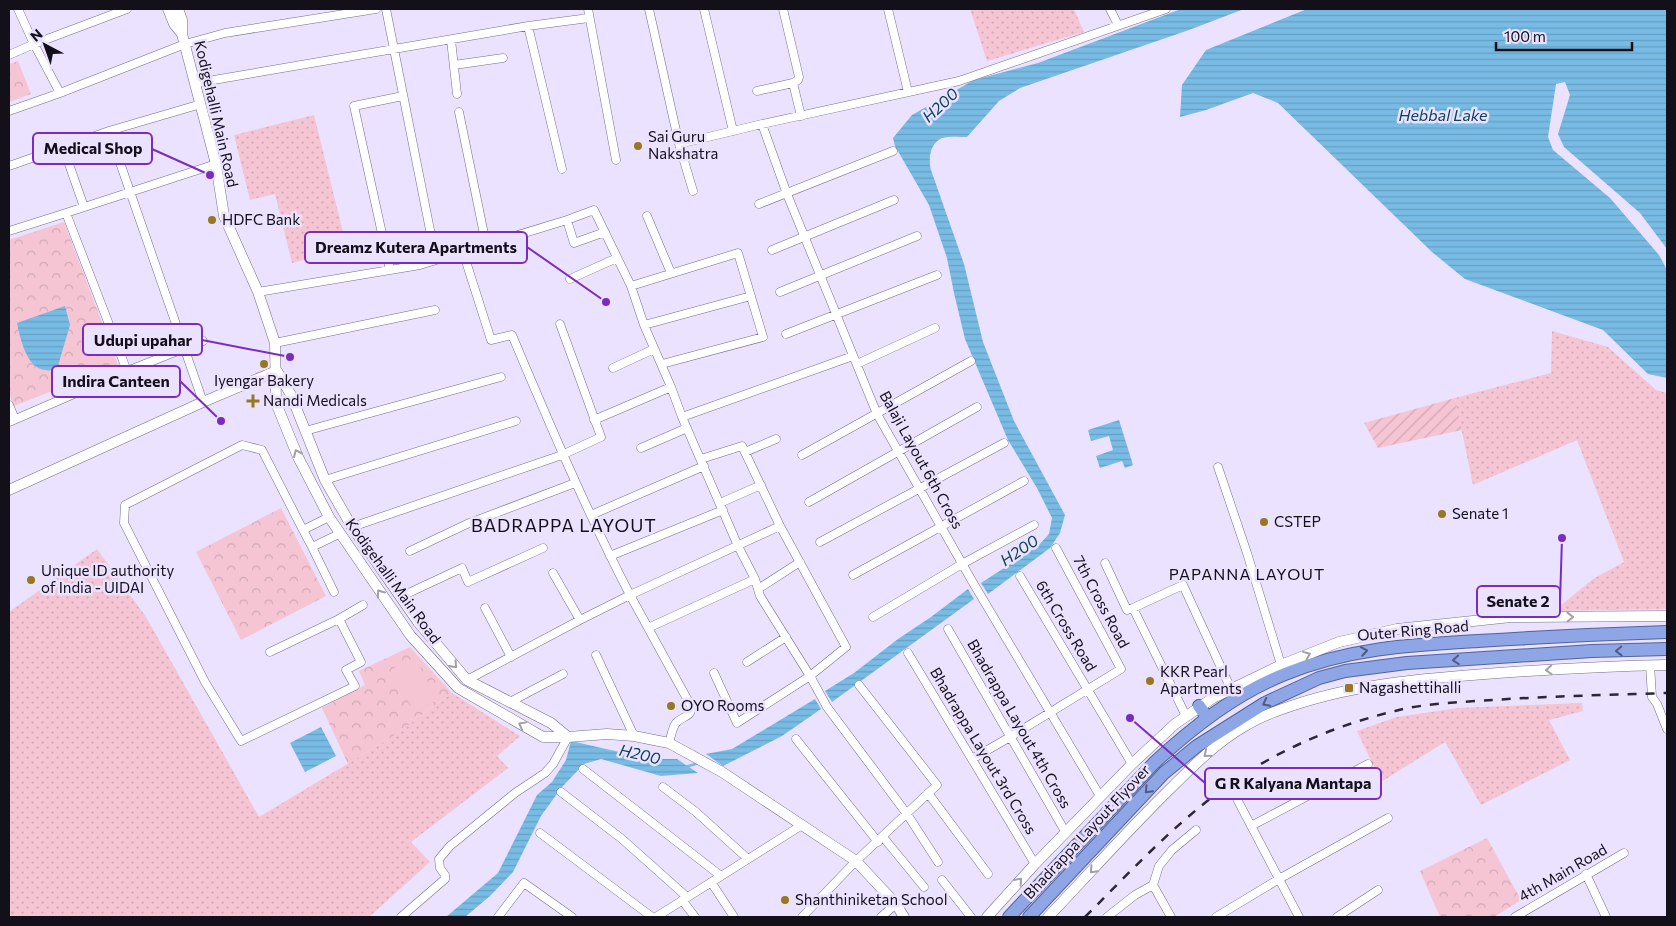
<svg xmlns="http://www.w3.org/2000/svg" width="1676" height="926" font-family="Commissioner,sans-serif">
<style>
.grass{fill:url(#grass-dots)}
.park{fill:url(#park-crowns)}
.garden{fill:url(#garden-furrows)}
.pitch{fill:#f5c5d3}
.water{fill:url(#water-rules)}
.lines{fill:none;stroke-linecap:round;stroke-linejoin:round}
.stream{stroke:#78bbe4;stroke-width:2.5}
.minor-casing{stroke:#756e87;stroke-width:9}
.tertiary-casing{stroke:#756e87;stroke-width:11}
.trunk-casing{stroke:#51639b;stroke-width:14}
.minor{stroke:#fff;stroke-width:8}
.tertiary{stroke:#fff;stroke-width:10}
.trunk{stroke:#8ea6e6;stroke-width:12}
.rail{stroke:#2b2834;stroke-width:2.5;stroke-dasharray:9 9;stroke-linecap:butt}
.oneway{stroke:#a19fa3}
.oneway2{stroke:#505b80}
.poi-dot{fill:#957820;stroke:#eae2ff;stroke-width:2}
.labels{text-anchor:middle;stroke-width:5;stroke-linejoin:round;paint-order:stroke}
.street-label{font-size:15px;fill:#13101a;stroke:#eae2ff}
.poi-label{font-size:15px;fill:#13101a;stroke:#eae2ff;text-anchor:start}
.water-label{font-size:16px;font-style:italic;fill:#0b425e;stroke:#eae2ff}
.neighbourhood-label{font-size:16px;letter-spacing:1px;fill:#13101a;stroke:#eae2ff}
.quarter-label{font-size:18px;letter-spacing:1px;fill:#13101a;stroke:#eae2ff}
.leader{fill:none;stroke:#7b2cbf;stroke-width:2}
.callout-dot{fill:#7b2cbf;stroke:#eae2ff;stroke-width:2}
.callout{fill:#eae2ff;stroke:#7b2cbf;stroke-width:2}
.callout-label{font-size:16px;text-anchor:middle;font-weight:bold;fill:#13101a}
</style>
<defs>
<pattern id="grass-dots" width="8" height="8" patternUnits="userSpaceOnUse" patternTransform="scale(1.25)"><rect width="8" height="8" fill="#f5c5d3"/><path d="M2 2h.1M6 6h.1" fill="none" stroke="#d1a8b5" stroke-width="1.8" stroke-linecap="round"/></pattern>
<pattern id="park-crowns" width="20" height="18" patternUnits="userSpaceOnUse" patternTransform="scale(1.25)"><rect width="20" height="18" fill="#f5c5d3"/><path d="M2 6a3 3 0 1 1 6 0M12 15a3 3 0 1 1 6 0" fill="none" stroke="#d1a8b5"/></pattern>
<pattern id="garden-furrows" width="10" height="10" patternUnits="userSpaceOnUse" patternTransform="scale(1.25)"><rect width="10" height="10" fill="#f5c5d3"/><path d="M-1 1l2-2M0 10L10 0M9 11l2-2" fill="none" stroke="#d1a8b5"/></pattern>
<pattern id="water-rules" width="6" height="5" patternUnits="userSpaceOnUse" patternTransform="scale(1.25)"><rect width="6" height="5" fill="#78bbe4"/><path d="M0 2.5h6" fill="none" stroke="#67a0c3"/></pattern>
</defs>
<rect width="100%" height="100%" fill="#eae2ff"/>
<path class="grass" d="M 970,9 L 1074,9 L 1084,32 L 987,61 Z
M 314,115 L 347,248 L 292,263 L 275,194 L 250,200 L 234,135 Z
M 1552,331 L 1608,347 L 1656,390 L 1667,393 L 1667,609 L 1554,611 L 1593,579 L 1624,562 L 1577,440 L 1473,485 L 1455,398 L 1551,373 Z
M 97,549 L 146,617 L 259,817 L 389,739 L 452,693 L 520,736 L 497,756 L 508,768 L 411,842 L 430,862 L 369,917 L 172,917 L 171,916 L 164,917 L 9,917 L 9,612 Z
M 1582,703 L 1583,711 L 1549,720 L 1570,760 L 1481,805 L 1445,742 L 1381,782 L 1357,731 L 1397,717 L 1458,708 Z"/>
<path class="park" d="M 18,61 L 31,94 L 9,102 L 9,64 Z
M 64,222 L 118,365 L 14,406 L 9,394 L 9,240 Z
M 281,508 L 326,596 L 241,640 L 196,552 Z
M 410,647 L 452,693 L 389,739 L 348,764 L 322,708 L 365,685 L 359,671 Z
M 1487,838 L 1521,900 L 1494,917 L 1440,917 L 1420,871 Z"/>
<path class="garden" d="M 1455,398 L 1462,430 L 1378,448 L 1364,423 Z"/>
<path class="pitch" d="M 415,657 L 437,700 L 414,712 L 392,669 Z"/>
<path class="water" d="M 1181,9 L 1244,9 L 1189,30 L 1020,88 L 999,101 L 967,137 C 960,137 949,136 942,138 C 930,143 928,159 931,170 L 964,264 L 983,342 L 1014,421 L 1065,515 L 1060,533 L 1050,548 L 988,594 L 981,583 L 1038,546 L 1049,534 L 1052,518 L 1037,488 L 1008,440 L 965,339 L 954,293 L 947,258 L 929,205 L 895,146 L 893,138 L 912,115 L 974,80 L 1038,63 Z
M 1307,9 L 1667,9 L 1667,249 L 1640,213 L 1564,147 L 1558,134 L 1570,95 L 1565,82 L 1556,84 L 1548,137 L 1553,150 L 1610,198 L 1659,255 L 1667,270 L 1667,378 L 1648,374 L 1603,330 L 1465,279 L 1432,252 L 1278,103 L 1253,93 L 1206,110 L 1180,117 L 1182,85 L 1206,50 Z
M 65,306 L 70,325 L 57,369 C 53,370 49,371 45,370 C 26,368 20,337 17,323 Z
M 1119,420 L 1133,465 L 1125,468 L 1122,461 L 1100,468 L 1096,456 L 1113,450 L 1109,436 L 1091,441 L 1088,430 Z
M 968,589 L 974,599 L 832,702 L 825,691 L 854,673 L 898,639 L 931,617 Z
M 815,699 L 821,709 L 782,736 L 723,766 L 706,754 L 732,749 Z
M 321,727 L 336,756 L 305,772 L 290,743 Z
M 571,741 L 650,759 L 677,759 L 698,773 L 661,776 L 601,759 L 584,764 L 562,787 L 541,816 L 513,872 L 490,896 L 465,917 L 446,917 L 498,873 L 537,795 L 552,782 L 566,760 Z"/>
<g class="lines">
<path class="stream" d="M 685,767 L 699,763"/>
<defs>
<path id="minor" d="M 18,9 L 34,44 L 60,93
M 386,9 L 436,260
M 588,9 L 616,160
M 649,9 L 679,144 L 693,191
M 704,9 L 733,131
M 783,9 L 799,77 L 798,80 L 793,83 L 801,116
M 888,9 L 908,92
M 1110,9 L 1118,25
M 528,26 L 562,169
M 451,40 L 457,94
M 9,55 L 34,44 L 127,9
M 454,65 L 503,58
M 196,83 L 528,26 L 589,18
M 757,91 L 793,83
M 201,104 L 109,131 L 203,402
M 9,111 L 60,93 L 185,44 L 225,33 L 376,9
M 459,112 L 486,244
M 762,124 L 787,194 L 877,414 L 972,581 L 1100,796
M 679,144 L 762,124 L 959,81 L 1166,9
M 63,147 L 84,207
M 9,166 L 109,131
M 759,204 L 893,151
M 66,213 L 216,164
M 647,216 L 671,273
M 567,220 L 574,243 L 605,232
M 9,231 L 66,213 L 127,371
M 772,250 L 894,200
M 463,252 L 491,340 L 512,335 C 549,423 586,510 630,595 L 580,620 L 467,680
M 390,270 L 354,106 L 403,96
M 570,279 L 617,258
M 631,286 L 738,253 L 763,337 L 662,364
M 258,292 L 420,265 L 567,220 L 594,210 L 631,286 L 644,325 L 671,387 L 682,417 L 738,546 L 755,579 L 760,596 L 810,676 L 827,707 L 907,814 L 938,862
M 780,292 L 917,236
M 644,325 L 751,296
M 786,334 L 937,275
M 275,343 L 435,310
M 857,364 L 935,328
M 613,368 L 654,349
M 9,405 L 15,419
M 682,417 L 853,356
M 594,420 L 671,387
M 9,422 L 127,371 L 203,341
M 305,431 L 501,377
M 641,448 L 687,428
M 745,452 L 776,439
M 802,455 L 971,361
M 701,459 L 742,446 L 780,526 L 846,647 L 810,676 L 737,723 L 714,673
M 1218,467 L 1247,553 L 1282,668
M 325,480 L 516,421
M 809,502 L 977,407
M 720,503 L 761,485
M 591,515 L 704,466
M 329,517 L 303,530 L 312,547 L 339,534
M 352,527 L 562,455 L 601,437 L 560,324
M 303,530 L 262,450 L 242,445 L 125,505 L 124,523 L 205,682 L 241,741 L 355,686 L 346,670 L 361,662 L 339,619 L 363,605
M 820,542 L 1004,443
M 312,547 L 334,592
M 410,551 L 467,524 L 575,483
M 610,556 L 723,510
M 1105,563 L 1127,610 L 1133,608
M 553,573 L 580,620
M 853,575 L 1024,481
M 1020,576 L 1132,764
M 758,589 L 800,562
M 400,597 L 462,568 L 468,582 L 543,548
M 485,608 L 511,657
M 873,617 L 962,564 L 1034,525
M 648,628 L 755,579
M 948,629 L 1066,833
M 270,652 L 339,619
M 908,653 L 1035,864
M 596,655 L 634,736
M 747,662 L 786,637
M 1650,665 L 1652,697 L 1657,704 L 1667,729
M 510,702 L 563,674
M 1186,716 L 1133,608 L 1183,585 L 1231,689
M 796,739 L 878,842
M 669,743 C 671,737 672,728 676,723 C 682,716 693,717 691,706 L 630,595 L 780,526
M 972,759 L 1010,737 L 1121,669 L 1056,548
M 583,769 L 721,876
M 663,787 L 696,812 L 748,859
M 561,792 L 622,839 L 687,897
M 928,793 L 988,874
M 1238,801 L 1299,917
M 1251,826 L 1368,764
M 540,833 L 652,917
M 883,837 L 924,887
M 1586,874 L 1606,917
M 942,880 L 971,917
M 711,882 L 734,917
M 1153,885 L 1171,917
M 682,900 L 695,917
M 401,917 L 445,879 L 445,875 L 440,868 L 439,859 L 450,846 L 515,793 L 545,773 L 553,764 L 568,737
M 498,917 L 524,883 L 572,917
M 656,917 L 802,825
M 802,917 L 856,861 L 937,785 L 859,685
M 881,917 L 896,904
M 1107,917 L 1135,895 L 1153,885 L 1159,866 L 1172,850 L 1196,830
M 1216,917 L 1279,879 L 1388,818
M 1337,917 L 1378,890
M 1515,917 L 1624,853"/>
<path id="tertiary" d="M 168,9 L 174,24 L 182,34
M 178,9 L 182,20 L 182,34 L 216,164 L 224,216 L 258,292 L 275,343 L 276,403 L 298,457 L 329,517 L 410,635 L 458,688 L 543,737 L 568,737 L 607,734 L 634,736 L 669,743 L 722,772 L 856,861 L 896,904 L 904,917
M 277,371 L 291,395 L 325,480 L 352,527 L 418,622 L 467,680 L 551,723 L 568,737
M 9,490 L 203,402 L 276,371
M 987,917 L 1035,864 L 1132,764 L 1175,724 L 1213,698 L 1281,665 L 1339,642 L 1397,629 L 1511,617 L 1667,616
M 1048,917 C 1089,874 1128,830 1170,789 C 1193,766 1217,742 1245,726 C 1261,716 1279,710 1297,704 C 1362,683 1430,678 1498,673 C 1554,669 1611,666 1667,665"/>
<path id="trunk" d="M 1199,706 L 1207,717
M 1009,917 L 1154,763 C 1193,727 1235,694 1285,674 C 1349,648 1410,645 1478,641 C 1541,637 1604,634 1667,632
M 1029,917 L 1164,773 L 1197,746 L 1265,703 L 1319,678 L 1345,671 L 1407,663 L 1592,651 L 1667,649"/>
</defs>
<use href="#minor" class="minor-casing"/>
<use href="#tertiary" class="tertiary-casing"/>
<use href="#trunk" class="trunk-casing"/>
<use href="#minor" class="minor"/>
<use href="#tertiary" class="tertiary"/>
<use href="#trunk" class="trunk"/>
<path class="rail" d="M 1085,917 C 1131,871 1176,822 1230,784 C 1279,749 1337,725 1395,711 C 1425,703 1463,702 1493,700 C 1551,696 1609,695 1667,693"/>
</g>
<defs><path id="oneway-chevron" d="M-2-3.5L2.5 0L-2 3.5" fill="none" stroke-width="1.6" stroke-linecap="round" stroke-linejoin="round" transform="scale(1.25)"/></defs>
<g class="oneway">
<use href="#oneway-chevron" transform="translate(297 453) rotate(-114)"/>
<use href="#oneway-chevron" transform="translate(380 593) rotate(-125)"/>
<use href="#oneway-chevron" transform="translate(1570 617) rotate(-1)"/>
<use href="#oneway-chevron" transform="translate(1307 655) rotate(-22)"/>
<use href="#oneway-chevron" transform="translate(454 665) rotate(48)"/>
<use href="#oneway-chevron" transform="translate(1549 670) rotate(177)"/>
<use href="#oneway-chevron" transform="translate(522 725) rotate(-151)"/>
<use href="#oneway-chevron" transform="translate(1207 754) rotate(141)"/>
<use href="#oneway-chevron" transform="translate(1093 870) rotate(133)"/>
<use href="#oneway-chevron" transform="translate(1019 881) rotate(-48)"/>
</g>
<g class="oneway2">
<use href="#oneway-chevron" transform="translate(1364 651) rotate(-10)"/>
<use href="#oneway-chevron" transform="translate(1619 651) rotate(179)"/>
<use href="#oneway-chevron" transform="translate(1456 660) rotate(176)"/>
<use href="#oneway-chevron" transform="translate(1266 703) rotate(153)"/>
<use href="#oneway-chevron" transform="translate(1148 790) rotate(133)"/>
</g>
<g class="poi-dot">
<circle cx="638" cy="146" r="5"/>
<circle cx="212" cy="220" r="5"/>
<circle cx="264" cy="364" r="5"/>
<path d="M250.5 393.5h5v5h5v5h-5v5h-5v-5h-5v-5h5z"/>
<circle cx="1442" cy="514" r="5"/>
<circle cx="1264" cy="522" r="5"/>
<circle cx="31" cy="580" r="5"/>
<circle cx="1150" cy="681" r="5"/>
<rect x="1344" y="683" width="10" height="10" rx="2.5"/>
<circle cx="671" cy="706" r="5"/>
<circle cx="785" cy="900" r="5"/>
</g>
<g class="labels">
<g class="street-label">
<text transform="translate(216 114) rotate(77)" y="5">Kodigehalli Main Road</text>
<text transform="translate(921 460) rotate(61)" y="5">Balaji Layout 6th Cross</text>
<text transform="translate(393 581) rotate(54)" y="5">Kodigehalli Main Road</text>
<text transform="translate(1101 602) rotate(62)" y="5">7th Cross Road</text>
<text transform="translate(1066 626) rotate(59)" y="5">6th Cross Road</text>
<text transform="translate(1413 631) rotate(-5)" y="5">Outer Ring Road</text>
<text transform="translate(1019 724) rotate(60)" y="5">Bhadrappa Layout 4th Cross</text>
<text transform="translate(983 751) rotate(59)" y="5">Bhadrappa Layout 3rd Cross</text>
<text transform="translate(1087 832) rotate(-47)" y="5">Bhadrappa Layout Flyover</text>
<text transform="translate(1563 873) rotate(-30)" y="5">4th Main Road</text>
</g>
<g class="poi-label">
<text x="648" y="142">Sai Guru<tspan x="648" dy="17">Nakshatra</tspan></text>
<text x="222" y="225">HDFC Bank</text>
<text x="264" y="386" text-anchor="middle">Iyengar Bakery</text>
<text x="263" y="406">Nandi Medicals</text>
<text x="1452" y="519">Senate 1</text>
<text x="1274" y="527">CSTEP</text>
<text x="41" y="576">Unique ID authority<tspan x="41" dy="17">of India - UIDAI</tspan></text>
<text x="1160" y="677">KKR Pearl<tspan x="1160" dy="17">Apartments</tspan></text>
<text x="1359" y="693">Nagashettihalli</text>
<text x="681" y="711">OYO Rooms</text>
<text x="795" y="905">Shanthiniketan School</text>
</g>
<g class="water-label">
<text transform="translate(940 105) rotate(-43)" y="6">H200</text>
<text x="1443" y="121">Hebbal Lake</text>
<text transform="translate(1019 550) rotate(-34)" y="6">H200</text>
<text transform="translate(640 754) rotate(13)" y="6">H200</text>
</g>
<g class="neighbourhood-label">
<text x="1247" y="580">PAPANNA LAYOUT</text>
</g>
<g class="quarter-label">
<text x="564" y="532">BADRAPPA LAYOUT</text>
</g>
</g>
<path class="leader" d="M210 175L152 149M606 302L527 247M290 357L202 340M221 421L180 381M1562 538L1560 602M1130 718L1205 783"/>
<g class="callout-dot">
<circle cx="210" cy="175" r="5"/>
<circle cx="606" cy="302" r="5"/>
<circle cx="290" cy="357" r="5"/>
<circle cx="221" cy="421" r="5"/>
<circle cx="1562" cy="538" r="5"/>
<circle cx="1130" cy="718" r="5"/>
</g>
<g class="callout">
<rect x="33" y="133" width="119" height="31" rx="5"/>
<rect x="305" y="232" width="222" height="31" rx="5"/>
<rect x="83" y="324" width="119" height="31" rx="5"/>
<rect x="52" y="366" width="128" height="31" rx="5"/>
<rect x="1477" y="586" width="83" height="31" rx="5"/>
<rect x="1205" y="768" width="176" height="31" rx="5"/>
</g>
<g class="callout-label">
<text x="93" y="154">Medical Shop</text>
<text x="416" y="253">Dreamz Kutera Apartments</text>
<text x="143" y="346">Udupi upahar</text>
<text x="116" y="387">Indira Canteen</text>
<text x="1518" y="607">Senate 2</text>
<text x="1293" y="789">G R Kalyana Mantapa</text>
</g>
<rect width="1676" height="926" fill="none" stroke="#13101a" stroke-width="20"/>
<g transform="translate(45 45) rotate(319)" stroke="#eae2ff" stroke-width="4" paint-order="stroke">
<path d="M0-4L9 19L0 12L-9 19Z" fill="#13101a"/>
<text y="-8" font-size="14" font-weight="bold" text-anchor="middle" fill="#13101a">N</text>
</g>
<path d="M1496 42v8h136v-8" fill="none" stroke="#13101a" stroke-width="2.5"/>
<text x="1504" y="42" font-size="15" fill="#13101a" stroke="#eae2ff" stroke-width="4" paint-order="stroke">100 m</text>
</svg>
